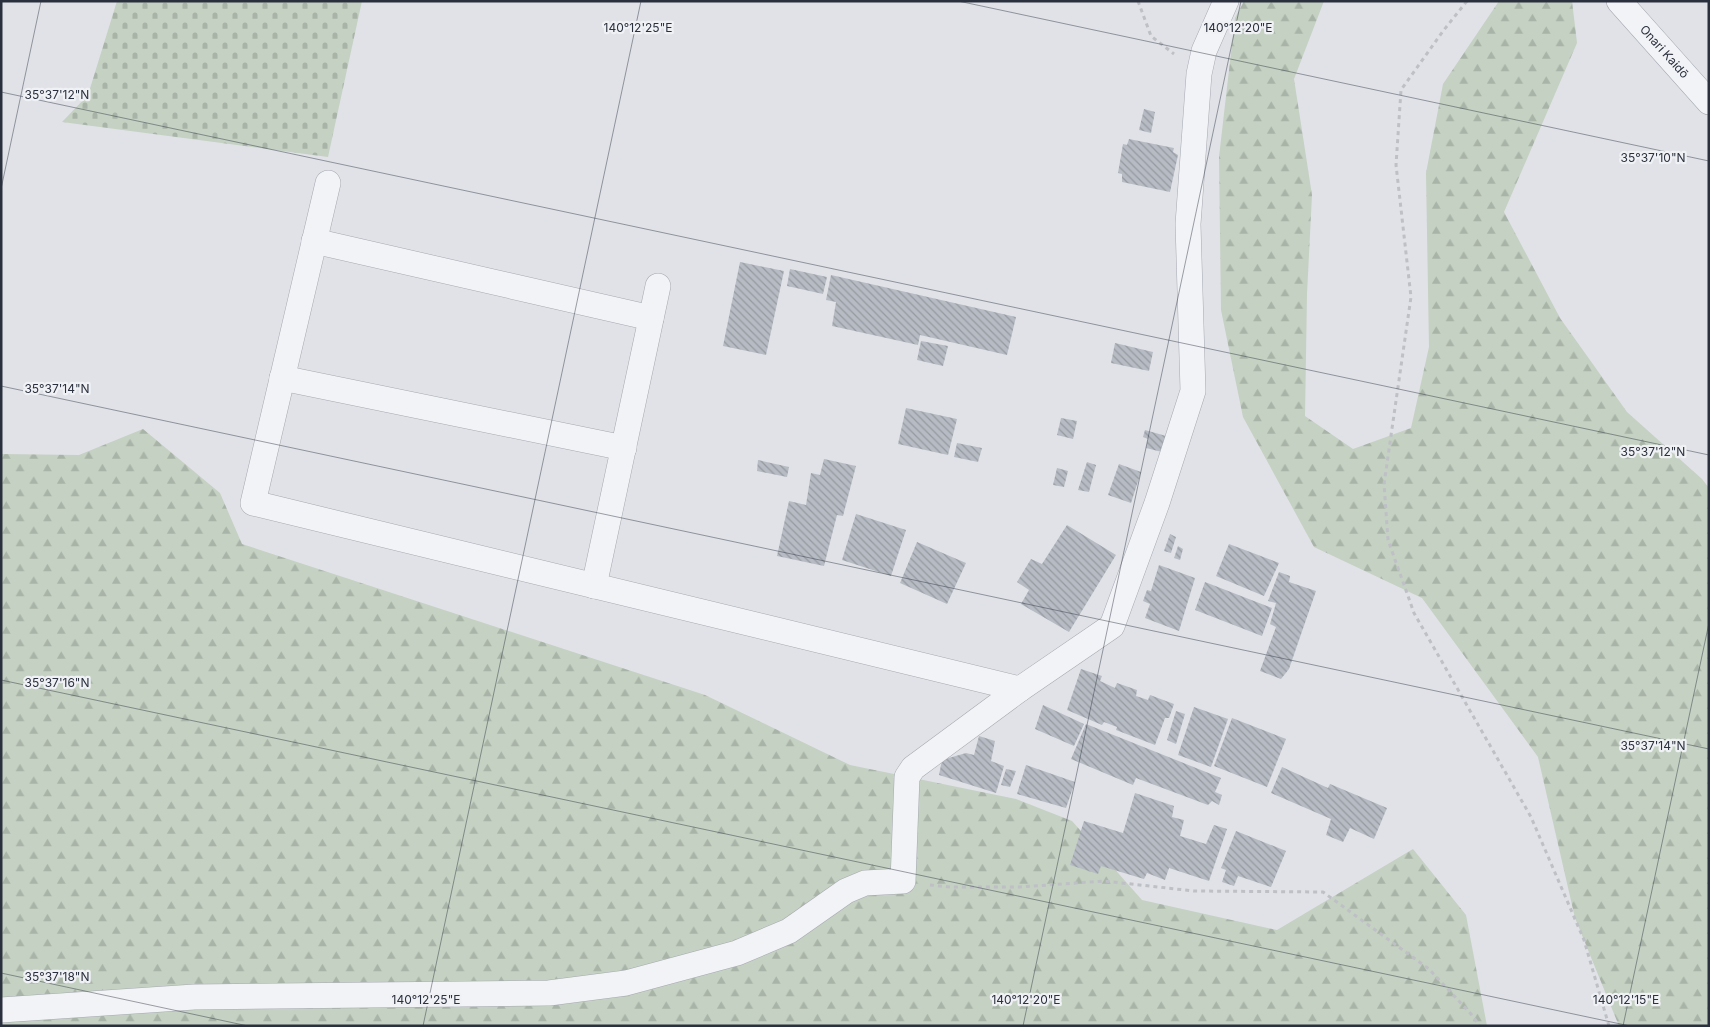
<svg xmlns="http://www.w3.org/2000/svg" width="1710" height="1027" font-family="Inter,sans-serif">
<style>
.forest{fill:url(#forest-firs)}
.cemetery{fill:url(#cemetery-stones)}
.building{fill:url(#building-back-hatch)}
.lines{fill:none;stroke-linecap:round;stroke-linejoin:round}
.minor-casing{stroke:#a6a9b1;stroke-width:26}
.path{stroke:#bec0c6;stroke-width:3;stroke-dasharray:4 4;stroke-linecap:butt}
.minor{stroke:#f2f3f6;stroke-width:25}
.ticks{fill:none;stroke:#2a303d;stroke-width:1;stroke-opacity:0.45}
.labels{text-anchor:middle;stroke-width:4.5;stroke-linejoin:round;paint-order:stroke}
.street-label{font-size:12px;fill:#2a303d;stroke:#eff1f5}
.ticks-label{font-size:12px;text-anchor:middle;fill:#2a303d;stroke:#eff1f5;stroke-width:4.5;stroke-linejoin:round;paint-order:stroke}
</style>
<defs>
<pattern id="forest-firs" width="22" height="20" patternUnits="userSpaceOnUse" patternTransform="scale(1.25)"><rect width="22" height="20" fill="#c5d1c2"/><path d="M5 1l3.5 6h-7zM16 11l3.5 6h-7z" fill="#a9b4a8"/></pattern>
<pattern id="cemetery-stones" width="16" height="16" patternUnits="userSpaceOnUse" patternTransform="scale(1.25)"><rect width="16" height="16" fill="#c5d1c2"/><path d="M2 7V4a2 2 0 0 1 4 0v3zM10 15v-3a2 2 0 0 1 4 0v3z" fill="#a9b4a8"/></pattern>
<pattern id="building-back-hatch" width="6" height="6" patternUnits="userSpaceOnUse" patternTransform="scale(1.25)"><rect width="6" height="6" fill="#b7bcc4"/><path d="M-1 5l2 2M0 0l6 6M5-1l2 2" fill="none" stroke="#9599a0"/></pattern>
</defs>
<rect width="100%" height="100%" fill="#e0e2e7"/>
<path class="forest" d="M 1244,1 L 1324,1 L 1294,79 L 1312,195 L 1307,294 L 1305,416 L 1353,449 L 1411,428 L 1429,347 L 1426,173 L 1443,84 L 1499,1 L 1572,1 L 1577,43 L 1504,212 L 1560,318 L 1627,412 L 1702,479 L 1709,488 L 1709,1026 L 1619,1026 L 1575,918 L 1538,757 L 1422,598 L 1314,547 L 1243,417 L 1221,310 L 1219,157 L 1235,18 Z
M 143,429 L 220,493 L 242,544 L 705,695 L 850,765 L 1016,799 L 1072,821 L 1142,900 L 1277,930 L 1413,849 L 1466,915 L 1487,1026 L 1,1026 L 1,454 L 79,455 Z"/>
<path class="cemetery" d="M 117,1 L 362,1 L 328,157 L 62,122 L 88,95 Z"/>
<path class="building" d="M 1144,109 L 1155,112 L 1151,133 L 1139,130 Z
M 1129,139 L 1174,148 L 1173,152 L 1178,155 L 1170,192 L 1122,182 L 1122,174 L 1118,173 L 1123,144 L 1127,145 Z
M 740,262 L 784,271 L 766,355 L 723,346 Z
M 790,269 L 827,277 L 823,294 L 787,286 Z
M 831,275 L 1016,317 L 1007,355 L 920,335 L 918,345 L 832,326 L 836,302 L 826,300 Z
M 921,341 L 948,346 L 943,366 L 917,360 Z
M 1115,343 L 1153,352 L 1149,371 L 1111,363 Z
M 906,408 L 957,419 L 948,455 L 898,444 Z
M 1061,418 L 1077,421 L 1073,439 L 1057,435 Z
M 1145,430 L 1166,436 L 1162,452 L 1146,448 L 1148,439 L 1143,437 Z
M 957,443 L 982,448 L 978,462 L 954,457 Z
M 824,459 L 856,466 L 843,516 L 837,515 L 824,566 L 777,556 L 789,501 L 806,505 L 811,473 L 820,475 Z
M 758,460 L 789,467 L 787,477 L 757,471 Z
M 1087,462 L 1096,465 L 1089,492 L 1078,490 Z
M 1119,464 L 1141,472 L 1131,503 L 1108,495 Z
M 1057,468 L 1068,471 L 1064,487 L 1053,485 Z
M 856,514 L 906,530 L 891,576 L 842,560 Z
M 1067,525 L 1116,555 L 1069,632 L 1021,604 L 1029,590 L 1017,582 L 1031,559 L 1042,564 Z
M 1170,534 L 1176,537 L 1171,553 L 1164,551 Z
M 917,542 L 966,563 L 947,604 L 900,583 Z
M 1229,544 L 1279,563 L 1264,596 L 1216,576 Z
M 1178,546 L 1183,549 L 1180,560 L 1174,558 Z
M 1159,565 L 1195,578 L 1179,631 L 1145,618 L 1150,604 L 1143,601 L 1147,590 L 1151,591 Z
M 1279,572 L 1290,576 L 1289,582 L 1316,591 L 1289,669 L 1281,679 L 1260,671 L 1276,627 L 1270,624 L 1276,603 L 1268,601 Z
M 1205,582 L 1272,608 L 1262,636 L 1195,610 Z
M 1081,669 L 1102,676 L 1100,681 L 1115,688 L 1117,683 L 1137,690 L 1136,696 L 1148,700 L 1150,695 L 1174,704 L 1169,718 L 1165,718 L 1155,745 L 1116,730 L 1117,727 L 1104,722 L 1102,725 L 1067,710 Z
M 1043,705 L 1084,724 L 1074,746 L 1035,729 Z
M 1194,707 L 1228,719 L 1211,767 L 1178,755 Z
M 1176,711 L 1185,714 L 1176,744 L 1167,740 Z
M 1232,718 L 1286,739 L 1267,787 L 1214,766 Z
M 1086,724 L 1221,778 L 1215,792 L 1222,795 L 1219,805 L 1212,801 L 1208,805 L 1136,778 L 1133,785 L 1071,759 Z
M 979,736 L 995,741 L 991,761 L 1004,766 L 996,793 L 939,775 L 942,760 L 966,753 L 974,755 Z
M 1026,765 L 1075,782 L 1066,808 L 1017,794 Z
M 1282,767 L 1328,788 L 1330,784 L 1387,808 L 1374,839 L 1350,828 L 1343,842 L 1326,835 L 1331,819 L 1271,793 Z
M 1006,769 L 1016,771 L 1010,787 L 1001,785 Z
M 1135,793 L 1174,806 L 1172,817 L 1184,820 L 1180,836 L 1206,844 L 1214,825 L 1227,829 L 1209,881 L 1169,868 L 1165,880 L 1147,873 L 1144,879 L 1101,866 L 1098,874 L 1070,865 L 1084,821 L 1123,833 Z
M 1236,831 L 1286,851 L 1271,887 L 1238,876 L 1234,886 L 1222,882 L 1226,870 L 1221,868 Z"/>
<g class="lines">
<defs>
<g id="minor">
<path id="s1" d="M 1619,1 L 1709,102"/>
<path d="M 328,183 L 253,503 L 1020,689"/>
<path d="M 314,241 L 651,318"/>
<path d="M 282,378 L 624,448"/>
<path d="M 594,586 L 658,286"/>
<path d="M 1,1010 L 194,997 L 549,993 L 626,983 L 737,953 L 789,931 L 846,891 L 865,883 L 903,881 L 907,777 L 913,768 L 1020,689 L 1112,626 L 1157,503 L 1193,391 L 1188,224 L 1199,74 L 1204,51 L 1226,1"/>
</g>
</defs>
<use href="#minor" class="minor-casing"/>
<path class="path" d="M 1138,1 L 1151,36 L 1174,54
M 1467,1 L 1443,31 L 1401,90 L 1396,165 L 1411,297 L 1384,484 L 1388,540 L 1414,613 L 1531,817 L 1584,940 L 1609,1026
M 930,885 L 951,887 L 1020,887 L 1104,881 L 1194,891 L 1323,892 L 1429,969 L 1471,1014 L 1480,1026"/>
<use href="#minor" class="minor"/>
</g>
<path class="ticks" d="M 958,1 L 1709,161M 1,92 L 1709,455M 1,189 L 41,1M 1,386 L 1709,749M 1,680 L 1630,1026M 1,973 L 248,1026M 423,1026 L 641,1M 1023,1026 L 1241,1M 1623,1026 L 1709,623"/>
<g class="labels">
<g class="street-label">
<text dy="4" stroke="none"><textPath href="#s1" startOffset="68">Onari Kaidō</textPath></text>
</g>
</g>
<g class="ticks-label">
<text x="638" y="32">140°12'25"E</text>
<text x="1238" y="32">140°12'20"E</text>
<text x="57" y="99">35°37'12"N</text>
<text x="1653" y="162">35°37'10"N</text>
<text x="57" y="393">35°37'14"N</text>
<text x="1653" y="456">35°37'12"N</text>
<text x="57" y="687">35°37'16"N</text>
<text x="1653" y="750">35°37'14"N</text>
<text x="57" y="981">35°37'18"N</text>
<text x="426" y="1004">140°12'25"E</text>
<text x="1026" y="1004">140°12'20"E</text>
<text x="1626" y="1004">140°12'15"E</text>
</g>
<rect width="1710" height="1027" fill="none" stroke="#2a303d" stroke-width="5"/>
</svg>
